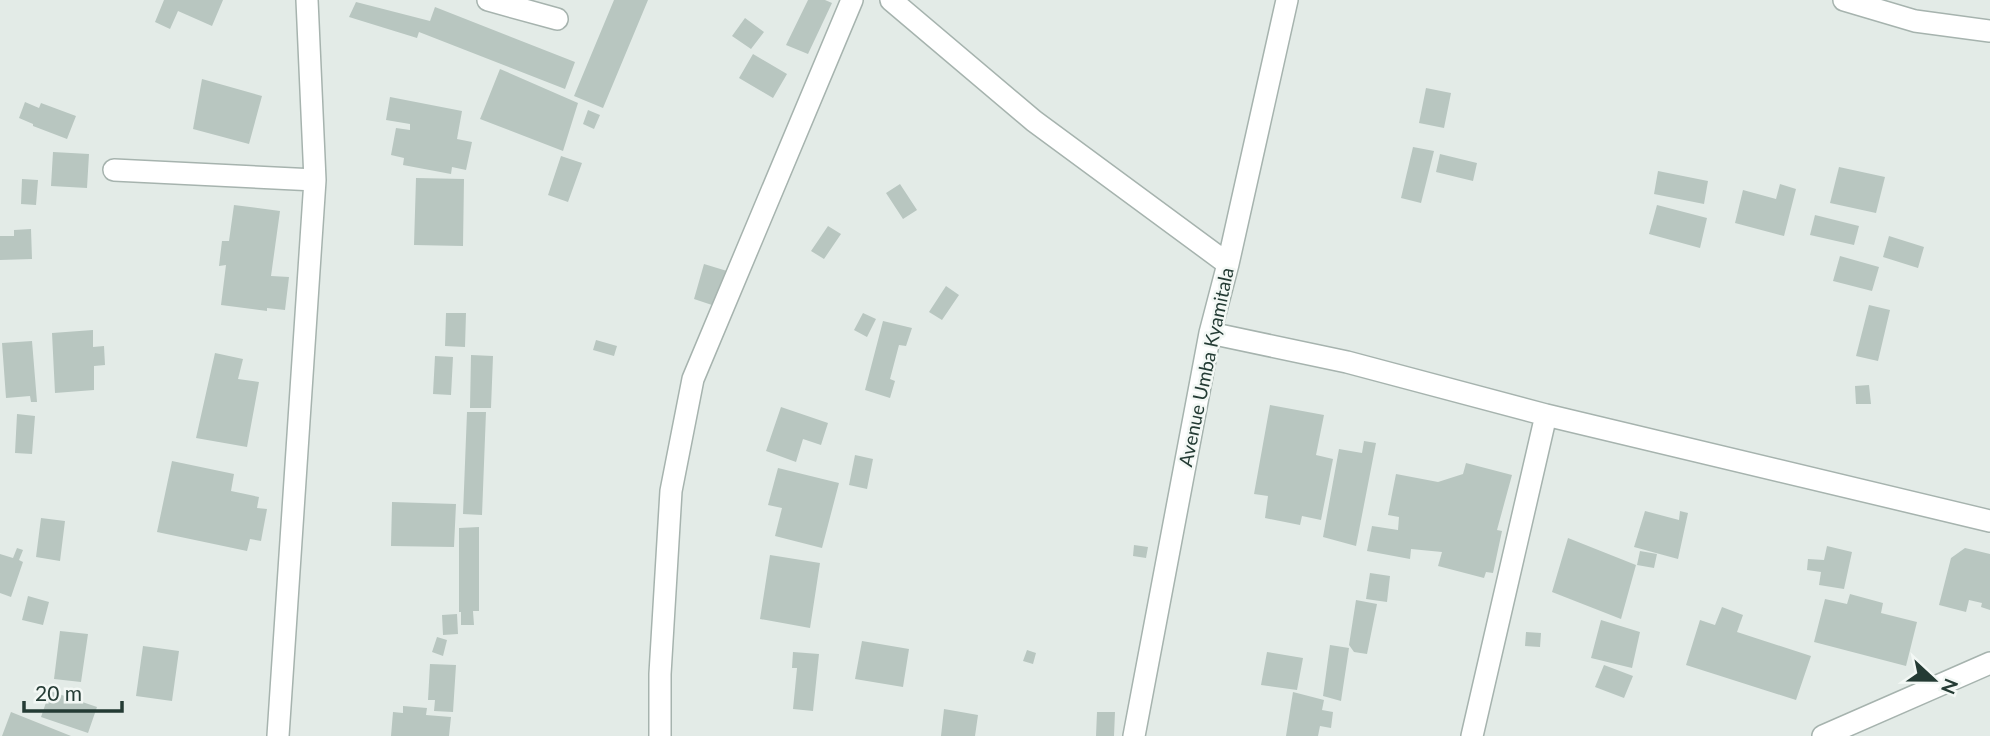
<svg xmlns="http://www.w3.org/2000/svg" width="1990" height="736" font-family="Lato,sans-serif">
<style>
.building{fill:#b8c6c0}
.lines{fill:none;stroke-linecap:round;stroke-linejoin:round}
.minor-casing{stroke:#a6b3ae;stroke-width:24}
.minor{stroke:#fff;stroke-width:21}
.labels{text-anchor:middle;stroke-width:5;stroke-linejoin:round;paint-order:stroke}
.street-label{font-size:19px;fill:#243b34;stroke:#f3f8f5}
</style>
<rect width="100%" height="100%" fill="#e3ebe7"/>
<path class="building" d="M 164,0 L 223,0 L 212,26 L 178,11 L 170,29 L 155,22 Z
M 614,0 L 648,0 L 603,108 L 574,96 Z
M 808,0 L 825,0 L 832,3 L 808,54 L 786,45 Z
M 356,2 L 430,21 L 435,7 L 575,62 L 565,89 L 419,32 L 417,38 L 349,17 Z
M 745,18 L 764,32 L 751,49 L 732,36 Z
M 753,54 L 787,74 L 773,98 L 739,78 Z
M 500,69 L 578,103 L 563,151 L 480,119 Z
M 202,79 L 262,96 L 249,144 L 193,129 Z
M 1426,88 L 1451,93 L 1444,128 L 1419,123 Z
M 390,97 L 462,111 L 457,139 L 472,142 L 466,170 L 452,167 L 451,174 L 403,165 L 404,158 L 391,155 L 396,128 L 410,130 L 410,124 L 386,120 Z
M 25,102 L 39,108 L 41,103 L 76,116 L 67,139 L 33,126 L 33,124 L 19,118 Z
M 588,110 L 600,115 L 594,129 L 583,124 Z
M 1413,147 L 1434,151 L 1421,203 L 1401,198 Z
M 53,152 L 89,154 L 87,188 L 51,186 Z
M 1440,154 L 1477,163 L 1473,181 L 1436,172 Z
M 561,156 L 582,163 L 568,202 L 548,195 Z
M 1839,167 L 1885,177 L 1876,213 L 1830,203 Z
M 1658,171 L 1708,181 L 1704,204 L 1654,194 Z
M 416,178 L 464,179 L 463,246 L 414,245 Z
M 22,179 L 38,180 L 36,205 L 21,204 Z
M 900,184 L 917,210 L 903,219 L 886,193 Z
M 1780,184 L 1796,189 L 1784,236 L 1735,223 L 1743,190 L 1776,199 Z
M 234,205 L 280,211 L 271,276 L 289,277 L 285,310 L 267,308 L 267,311 L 221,305 L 226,265 L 219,266 L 222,241 L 229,241 Z
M 1657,205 L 1707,218 L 1700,248 L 1649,234 Z
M 1815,215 L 1859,226 L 1854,245 L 1810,235 Z
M 828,226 L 841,234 L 824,259 L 811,251 Z
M 31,229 L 32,259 L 0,260 L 0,236 L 14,236 L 14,230 Z
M 1889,236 L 1924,247 L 1918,268 L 1883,257 Z
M 1840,256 L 1879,267 L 1872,291 L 1833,281 Z
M 704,264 L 727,271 L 715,306 L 694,299 Z
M 946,286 L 959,295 L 942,320 L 929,312 Z
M 1869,305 L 1890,310 L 1878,361 L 1856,356 Z
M 446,313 L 466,313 L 465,347 L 445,346 Z
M 863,313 L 876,319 L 867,337 L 854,330 Z
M 883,321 L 912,328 L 906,346 L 899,345 L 890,379 L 895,381 L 890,398 L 865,390 Z
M 93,330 L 93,347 L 104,346 L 105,365 L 94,366 L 94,390 L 55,393 L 52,333 Z
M 596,340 L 617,346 L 614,356 L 593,350 Z
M 32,341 L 37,402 L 31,402 L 30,396 L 6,398 L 2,343 Z
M 215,353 L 243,359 L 238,379 L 259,382 L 247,447 L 196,438 Z
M 471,355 L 493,356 L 491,408 L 470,408 Z
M 435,356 L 453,357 L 451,395 L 433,394 Z
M 1869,385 L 1871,404 L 1856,404 L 1855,386 Z
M 1270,405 L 1324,415 L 1316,455 L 1333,459 L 1321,520 L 1302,516 L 1300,525 L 1265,518 L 1268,496 L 1254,494 Z
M 781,407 L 828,423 L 821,445 L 803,439 L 796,462 L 766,451 Z
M 467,412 L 486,412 L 482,515 L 463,514 Z
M 17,414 L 35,416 L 32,454 L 15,453 Z
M 1364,441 L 1376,443 L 1356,546 L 1323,537 L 1339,449 L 1362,453 Z
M 855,455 L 873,459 L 867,489 L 849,485 Z
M 172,461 L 234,474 L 231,491 L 259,497 L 257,508 L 267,509 L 261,541 L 250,539 L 247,551 L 157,532 Z
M 1466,463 L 1512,475 L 1497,530 L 1502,531 L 1493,573 L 1486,572 L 1484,578 L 1438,566 L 1442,552 L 1411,549 L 1410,559 L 1367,551 L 1372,526 L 1398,530 L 1399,517 L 1388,515 L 1396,474 L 1438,482 L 1463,474 Z
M 778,468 L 839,483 L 822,548 L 775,536 L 782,508 L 768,505 Z
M 392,502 L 456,504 L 454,547 L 391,546 Z
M 1645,511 L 1679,520 L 1680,511 L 1688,513 L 1678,559 L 1634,547 Z
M 41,518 L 65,521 L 60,561 L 36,557 Z
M 479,527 L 479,611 L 473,611 L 474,625 L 461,625 L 461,612 L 459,612 L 459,528 Z
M 1568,538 L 1636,565 L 1621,619 L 1552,592 Z
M 1134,545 L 1148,547 L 1146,558 L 1133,556 Z
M 1827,546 L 1852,552 L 1844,589 L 1819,585 L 1821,572 L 1807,570 L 1808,559 L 1824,560 Z
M 17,548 L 23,550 L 19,560 L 23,562 L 11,597 L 0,593 L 0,554 L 13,558 Z
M 1965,548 L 1990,554 L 1990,610 L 1981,607 L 1982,603 L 1969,600 L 1966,612 L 1939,605 L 1951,558 Z
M 1640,551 L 1657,554 L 1654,568 L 1637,565 Z
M 770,555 L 820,563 L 810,628 L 760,619 Z
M 1370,573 L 1390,576 L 1387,602 L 1366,599 Z
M 1850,594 L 1883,603 L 1881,613 L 1917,622 L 1906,666 L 1814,642 L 1825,599 L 1847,604 Z
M 28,596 L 49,602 L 43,625 L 22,620 Z
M 1356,600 L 1377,604 L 1367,654 L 1354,652 L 1349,645 Z
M 1722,607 L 1743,615 L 1737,632 L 1811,656 L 1796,700 L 1686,665 L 1700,620 L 1715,625 Z
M 457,614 L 458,634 L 443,635 L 442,615 Z
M 1601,620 L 1640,632 L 1632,668 L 1591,658 Z
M 60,631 L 88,634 L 81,682 L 54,679 Z
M 1526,632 L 1541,633 L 1540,647 L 1525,646 Z
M 437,637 L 447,640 L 443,656 L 432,652 Z
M 862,641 L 909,649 L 903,687 L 855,679 Z
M 1330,645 L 1349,648 L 1341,701 L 1323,696 Z
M 143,646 L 179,651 L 172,701 L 136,696 Z
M 1027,650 L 1036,653 L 1033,664 L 1023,661 Z
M 793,652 L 819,654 L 813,711 L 793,709 L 797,668 L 792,668 Z
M 1267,652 L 1303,658 L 1297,690 L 1261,685 Z
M 430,664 L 456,665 L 453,712 L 434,711 L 435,700 L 428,700 Z
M 1604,665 L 1633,676 L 1624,698 L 1595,687 Z
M 50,691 L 97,707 L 88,733 L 41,717 Z
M 1293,692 L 1324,700 L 1322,710 L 1333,712 L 1331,728 L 1320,726 L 1318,736 L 1286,736 Z
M 403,706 L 427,708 L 426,715 L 451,717 L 449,736 L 391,736 L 393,712 L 403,713 Z
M 944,709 L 978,715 L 975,736 L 941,736 Z
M 11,712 L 71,736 L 2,736 Z
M 1097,712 L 1115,712 L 1114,736 L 1096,736 Z"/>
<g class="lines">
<defs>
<path id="minor" d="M 488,0 L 557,19
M 891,0 L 1034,121 L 1228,264
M 1844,0 L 1915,21 L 1990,31
M 114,170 L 315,180
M 1210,333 L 1347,362 L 1546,415 L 1990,521
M 278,736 L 315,180 L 307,0
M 660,736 L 660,674 L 671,491 L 693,379 L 852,0
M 1134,736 L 1210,333 L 1228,264 L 1287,0
M 1472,736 L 1546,415
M 1823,736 L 1990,663"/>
</defs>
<use href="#minor" class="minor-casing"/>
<use href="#minor" class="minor"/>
</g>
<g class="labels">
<g class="street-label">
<text transform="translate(1206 367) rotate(-78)" y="7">Avenue Umba Kyamitala</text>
</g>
</g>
<g transform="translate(1934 680) rotate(112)" stroke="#f3f8f5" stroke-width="5" paint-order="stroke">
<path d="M0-5L12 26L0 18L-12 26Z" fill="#243b34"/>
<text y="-10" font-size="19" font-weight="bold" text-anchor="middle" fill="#243b34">N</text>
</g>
<path d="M24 701v10h98v-10" fill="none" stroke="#243b34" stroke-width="3.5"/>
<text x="35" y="701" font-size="21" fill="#243b34" stroke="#f3f8f5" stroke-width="5" paint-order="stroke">20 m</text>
</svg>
